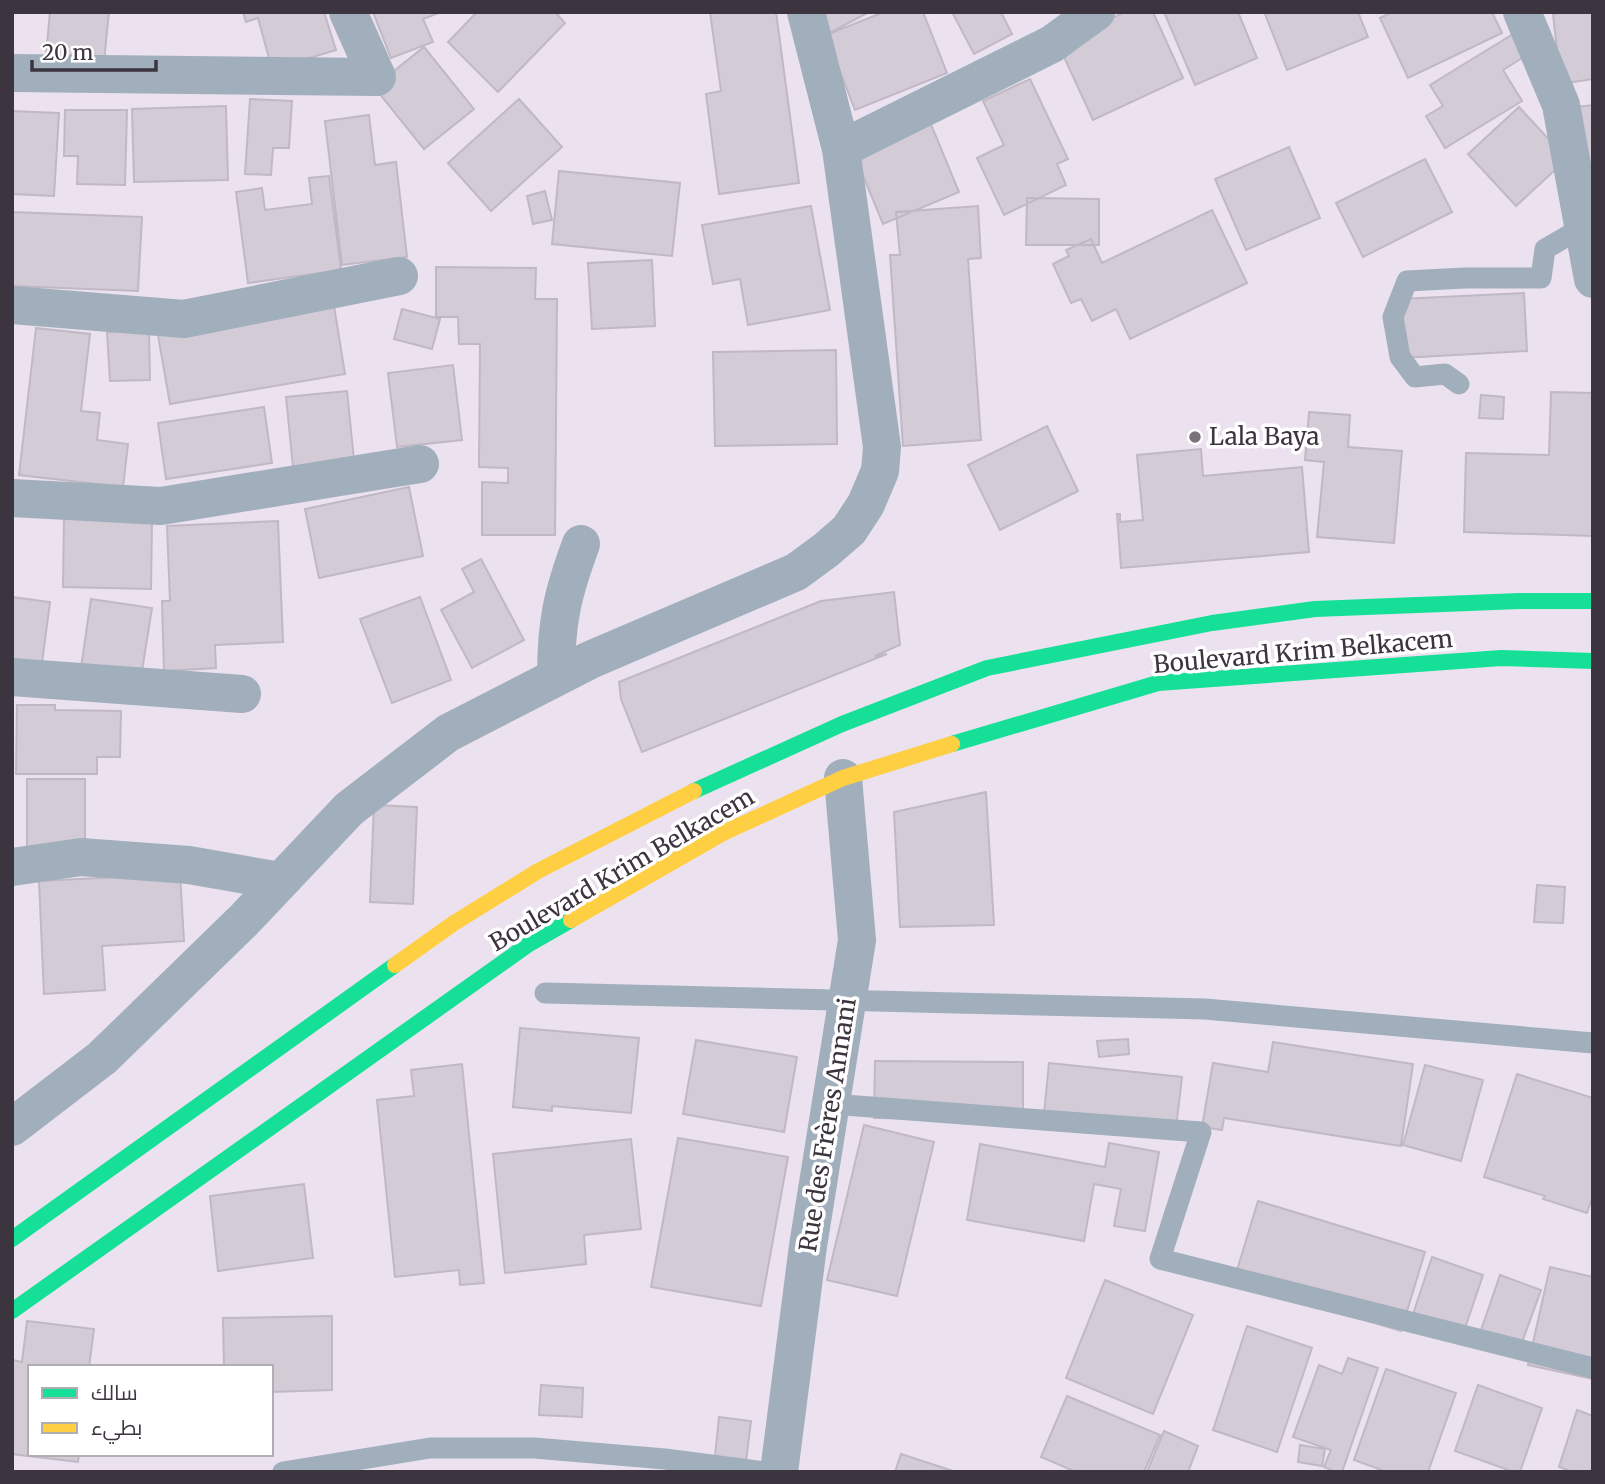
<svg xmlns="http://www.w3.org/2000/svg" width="1605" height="1484" font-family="Merriweather,Cairo,serif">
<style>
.building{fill:#d3ccd7;stroke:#c0b8c4;stroke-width:2}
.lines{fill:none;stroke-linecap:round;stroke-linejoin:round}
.lane{stroke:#a1afbc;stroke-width:21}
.street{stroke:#a1afbc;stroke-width:38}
.fast{stroke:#16e098;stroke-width:16}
.slow{stroke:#ffcf43;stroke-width:16}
.poi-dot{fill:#7a717c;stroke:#fff;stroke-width:2.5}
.labels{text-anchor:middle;stroke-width:7;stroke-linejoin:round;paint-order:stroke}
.poi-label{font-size:24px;fill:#3c343e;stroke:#fff;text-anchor:start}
.street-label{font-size:24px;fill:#3c343e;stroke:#fff}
</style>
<rect width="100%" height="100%" fill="#ece1ef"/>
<path class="building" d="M 50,12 L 109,12 L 103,71 L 45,66 Z
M 243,12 L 324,12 L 336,50 L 272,69 L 258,18 L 246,22 Z
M 373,12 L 441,12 L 423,19 L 433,42 L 391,58 Z
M 477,12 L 555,12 L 565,23 L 498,92 L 448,42 Z
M 710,12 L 776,12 L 799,183 L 719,194 L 706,94 L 721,91 Z
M 817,12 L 869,12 L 828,34 Z
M 884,12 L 923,12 L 947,73 L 855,110 L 826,35 Z
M 952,12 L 1001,12 L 1012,34 L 974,54 Z
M 1125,12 L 1153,12 L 1183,78 L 1093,120 L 1058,44 Z
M 1164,12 L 1238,12 L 1257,58 L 1195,85 Z
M 1269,12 L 1358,12 L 1368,37 L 1287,70 L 1265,14 Z
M 1392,12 L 1492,12 L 1502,33 L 1408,78 L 1380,18 Z
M 1568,12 L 1593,12 L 1593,79 L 1561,84 L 1553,14 Z
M 1513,34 L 1527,55 L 1503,70 L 1522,101 L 1445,148 L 1426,116 L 1443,106 L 1430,85 Z
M 424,47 L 474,109 L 424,149 L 374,87 Z
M 1030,79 L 1068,159 L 1057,164 L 1066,185 L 1004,215 L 977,158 L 1004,145 L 983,101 Z
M 250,99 L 292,101 L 289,148 L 273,148 L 271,175 L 245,174 Z
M 519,99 L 562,147 L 491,211 L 448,163 Z
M 1593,105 L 1593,193 L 1575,107 Z
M 226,106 L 228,180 L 134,182 L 132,109 Z
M 1519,107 L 1567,159 L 1516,206 L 1468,154 Z
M 65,110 L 127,110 L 125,185 L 77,184 L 78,156 L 64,156 Z
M 12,111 L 59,113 L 54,196 L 12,194 Z
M 369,115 L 375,165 L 396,162 L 407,257 L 342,265 L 325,121 Z
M 930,122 L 959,192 L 883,224 L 854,154 Z
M 1289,147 L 1320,218 L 1246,250 L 1215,179 Z
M 1425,159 L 1452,212 L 1363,257 L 1336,203 Z
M 559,171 L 680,183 L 672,256 L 552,244 Z
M 329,176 L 341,270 L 248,283 L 236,192 L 262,188 L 265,210 L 312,204 L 309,178 Z
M 545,191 L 552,220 L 533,224 L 527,196 Z
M 1027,198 L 1099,199 L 1099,245 L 1026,245 Z
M 811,206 L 830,310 L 748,325 L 740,279 L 713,284 L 702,225 Z
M 978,206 L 981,258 L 968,259 L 981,440 L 903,446 L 890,255 L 900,255 L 896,212 Z
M 1212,210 L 1247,283 L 1130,339 L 1116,309 L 1092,321 L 1081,299 L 1071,303 L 1053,264 L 1069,256 L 1066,250 L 1091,239 L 1102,263 Z
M 12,212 L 142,217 L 138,291 L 12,286 Z
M 652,260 L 655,326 L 592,329 L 588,263 Z
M 436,267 L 536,268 L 535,299 L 557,299 L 555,535 L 482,535 L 482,482 L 508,483 L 508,468 L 479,467 L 480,344 L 459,344 L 458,317 L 436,317 Z
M 1524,293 L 1527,351 L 1402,358 L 1400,299 Z
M 334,306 L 345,374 L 170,404 L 158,335 Z
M 402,309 L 440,319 L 432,349 L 394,339 Z
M 36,328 L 90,334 L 81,411 L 100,413 L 97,440 L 128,444 L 123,487 L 19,475 Z
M 149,330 L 150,380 L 110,381 L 107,332 Z
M 836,350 L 837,444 L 715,446 L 713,352 Z
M 453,365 L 462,440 L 397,447 L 388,373 Z
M 347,391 L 354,460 L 293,467 L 286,397 Z
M 1551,392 L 1593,393 L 1593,536 L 1464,532 L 1466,453 L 1549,455 Z
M 1481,395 L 1504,397 L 1503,419 L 1479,418 Z
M 264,407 L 272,463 L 166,479 L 158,423 Z
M 1309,412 L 1350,415 L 1348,447 L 1402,451 L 1394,543 L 1317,537 L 1324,462 L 1305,460 Z
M 1047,426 L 1078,491 L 1000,530 L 968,465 Z
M 1201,449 L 1203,476 L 1302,467 L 1309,552 L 1121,568 L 1117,514 L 1120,514 L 1120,522 L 1143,520 L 1137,455 Z
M 409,487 L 423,556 L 319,578 L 305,509 Z
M 64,517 L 152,519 L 151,589 L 63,587 Z
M 278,521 L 283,642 L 215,645 L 216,668 L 164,671 L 162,601 L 170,601 L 167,526 Z
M 481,559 L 524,640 L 472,668 L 441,610 L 474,592 L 462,569 Z
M 894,592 L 900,645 L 875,656 L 887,654 L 642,752 L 621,699 L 619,682 L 821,601 Z
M 12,597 L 50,602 L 40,678 L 12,675 Z
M 420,597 L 451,680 L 392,703 L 360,619 Z
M 91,599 L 152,608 L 141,677 L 81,668 Z
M 17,705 L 55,705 L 55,710 L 121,711 L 120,757 L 97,757 L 97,774 L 16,774 Z
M 27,779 L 85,779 L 85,848 L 27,848 Z
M 986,792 L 994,925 L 900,927 L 894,812 Z
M 374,805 L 417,807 L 413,904 L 370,902 Z
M 180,874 L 184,941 L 102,946 L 105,990 L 44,994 L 39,881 Z
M 1537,885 L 1565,887 L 1563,923 L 1534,922 Z
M 520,1028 L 639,1038 L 631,1113 L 552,1106 L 552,1111 L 513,1107 Z
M 1128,1039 L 1129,1054 L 1099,1057 L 1097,1041 Z
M 696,1040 L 797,1057 L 784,1132 L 683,1114 Z
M 1273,1042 L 1413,1064 L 1401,1146 L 1224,1118 L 1222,1130 L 1202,1127 L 1213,1063 L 1268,1072 Z
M 875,1061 L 1023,1062 L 1023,1120 L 874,1118 Z
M 1049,1063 L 1182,1077 L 1176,1128 L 1044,1114 Z
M 462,1064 L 484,1283 L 460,1285 L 459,1270 L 395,1277 L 377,1100 L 414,1096 L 411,1070 Z
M 1425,1065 L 1483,1080 L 1461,1161 L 1403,1145 Z
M 1517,1074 L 1593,1098 L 1593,1195 L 1587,1213 L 1543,1199 L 1545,1196 L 1484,1177 Z
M 864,1125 L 934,1142 L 897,1296 L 827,1280 Z
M 678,1138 L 788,1157 L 761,1306 L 651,1287 Z
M 631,1139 L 641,1229 L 584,1235 L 586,1264 L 505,1273 L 493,1154 Z
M 1109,1143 L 1159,1152 L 1145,1231 L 1114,1226 L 1121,1189 L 1094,1184 L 1084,1241 L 967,1220 L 980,1144 L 1105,1167 Z
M 304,1184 L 313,1258 L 218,1271 L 210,1196 Z
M 1258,1201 L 1425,1252 L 1401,1331 L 1234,1280 Z
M 1432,1257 L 1483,1275 L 1460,1343 L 1409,1326 Z
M 1550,1267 L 1593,1277 L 1593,1379 L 1528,1365 Z
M 1500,1275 L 1541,1290 L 1517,1356 L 1477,1342 Z
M 1105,1280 L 1193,1315 L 1153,1414 L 1066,1378 Z
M 332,1316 L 332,1390 L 271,1392 L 271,1367 L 224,1367 L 223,1318 Z
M 27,1321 L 94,1329 L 89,1367 L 30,1367 L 30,1454 L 79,1454 L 78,1462 L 12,1454 L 12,1360 L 22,1362 Z
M 1247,1326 L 1312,1348 L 1277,1452 L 1213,1430 Z
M 1348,1358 L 1378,1368 L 1342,1472 L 1336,1472 L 1324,1467 L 1331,1450 L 1293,1437 L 1319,1365 L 1342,1374 Z
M 1386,1369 L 1456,1393 L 1428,1472 L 1387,1472 L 1354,1460 Z
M 541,1385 L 583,1388 L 582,1417 L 539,1415 Z
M 1478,1385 L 1542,1408 L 1520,1472 L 1514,1472 L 1455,1451 Z
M 1067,1396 L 1160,1435 L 1144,1472 L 1076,1472 L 1041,1457 Z
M 1577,1410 L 1593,1416 L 1593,1472 L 1573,1472 L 1559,1467 Z
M 719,1417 L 751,1421 L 746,1461 L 715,1456 Z
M 1164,1431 L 1198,1446 L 1188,1472 L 1147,1472 Z
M 1300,1445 L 1325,1449 L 1322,1466 L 1298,1462 Z
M 901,1454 L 956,1472 L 895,1472 Z"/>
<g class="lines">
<path class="lane" d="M 1459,384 L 1445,374 L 1415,377 L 1400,357 L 1393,317 L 1407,281 L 1465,278 L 1541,278 L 1545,249 L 1583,227
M 545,993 L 1205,1009 L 1593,1043
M 831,1104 L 1201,1132 L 1160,1259 L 1593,1368
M 283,1472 L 430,1448 L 534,1448 L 665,1459 L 766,1472"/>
<path class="street" d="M 1522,12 L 1561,105 L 1593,279
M 12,73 L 377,77 L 348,12
M 841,149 L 1052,44 L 1096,12
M 12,305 L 184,319 L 399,276
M 12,498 L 161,506 L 420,464
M 12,677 L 242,694
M 556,677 C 556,623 562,595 581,544
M 12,867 L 81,857 L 189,865 L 280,881
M 12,1127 L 102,1058 L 243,921 L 349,809 L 448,733 L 590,660 L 796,572 L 826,550 L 849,530 L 866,504 L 880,471 L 882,447 L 841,149 L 806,12
M 779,1472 L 808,1246 L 857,940 L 843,778"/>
<path class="fast" d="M 952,744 L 1158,683 L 1501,658 L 1593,661
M 694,791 L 842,724 L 987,668 L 1212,623 L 1315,609 L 1520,601 L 1593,601
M 12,1239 L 395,965
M 12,1311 L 529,944 L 571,920"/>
<path class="slow" d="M 571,920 L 723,833 L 843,778 L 952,744
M 395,965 L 454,923 L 538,871 L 694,791"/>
</g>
<circle class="poi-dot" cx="1195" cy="437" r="7"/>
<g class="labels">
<g class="poi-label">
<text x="1209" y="445">Lala Baya</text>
</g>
<g class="street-label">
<text transform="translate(1303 652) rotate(-5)" y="8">Boulevard Krim Belkacem</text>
<text transform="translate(622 870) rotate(-30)" y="8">Boulevard Krim Belkacem</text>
<text transform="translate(828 1125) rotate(-81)" y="8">Rue des Frères Annani</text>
</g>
</g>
<rect width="1605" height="1484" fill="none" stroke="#3c343e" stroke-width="28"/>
<rect x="28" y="1365" width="245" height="91" fill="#ffffff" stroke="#b1aeb2" stroke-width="2"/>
<rect x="42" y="1388" width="35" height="10" fill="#16e098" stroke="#b1aeb2" stroke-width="2"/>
<text x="91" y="1400" font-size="21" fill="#3c343e">سالك</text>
<rect x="42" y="1423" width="35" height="10" fill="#ffcf43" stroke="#b1aeb2" stroke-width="2"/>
<text x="91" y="1435" font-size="21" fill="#3c343e">بطيء</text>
<path d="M32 60v10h124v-10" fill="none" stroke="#3c343e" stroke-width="3.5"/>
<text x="42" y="60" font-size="21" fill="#3c343e" stroke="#ffffff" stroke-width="5" paint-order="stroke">20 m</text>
</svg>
